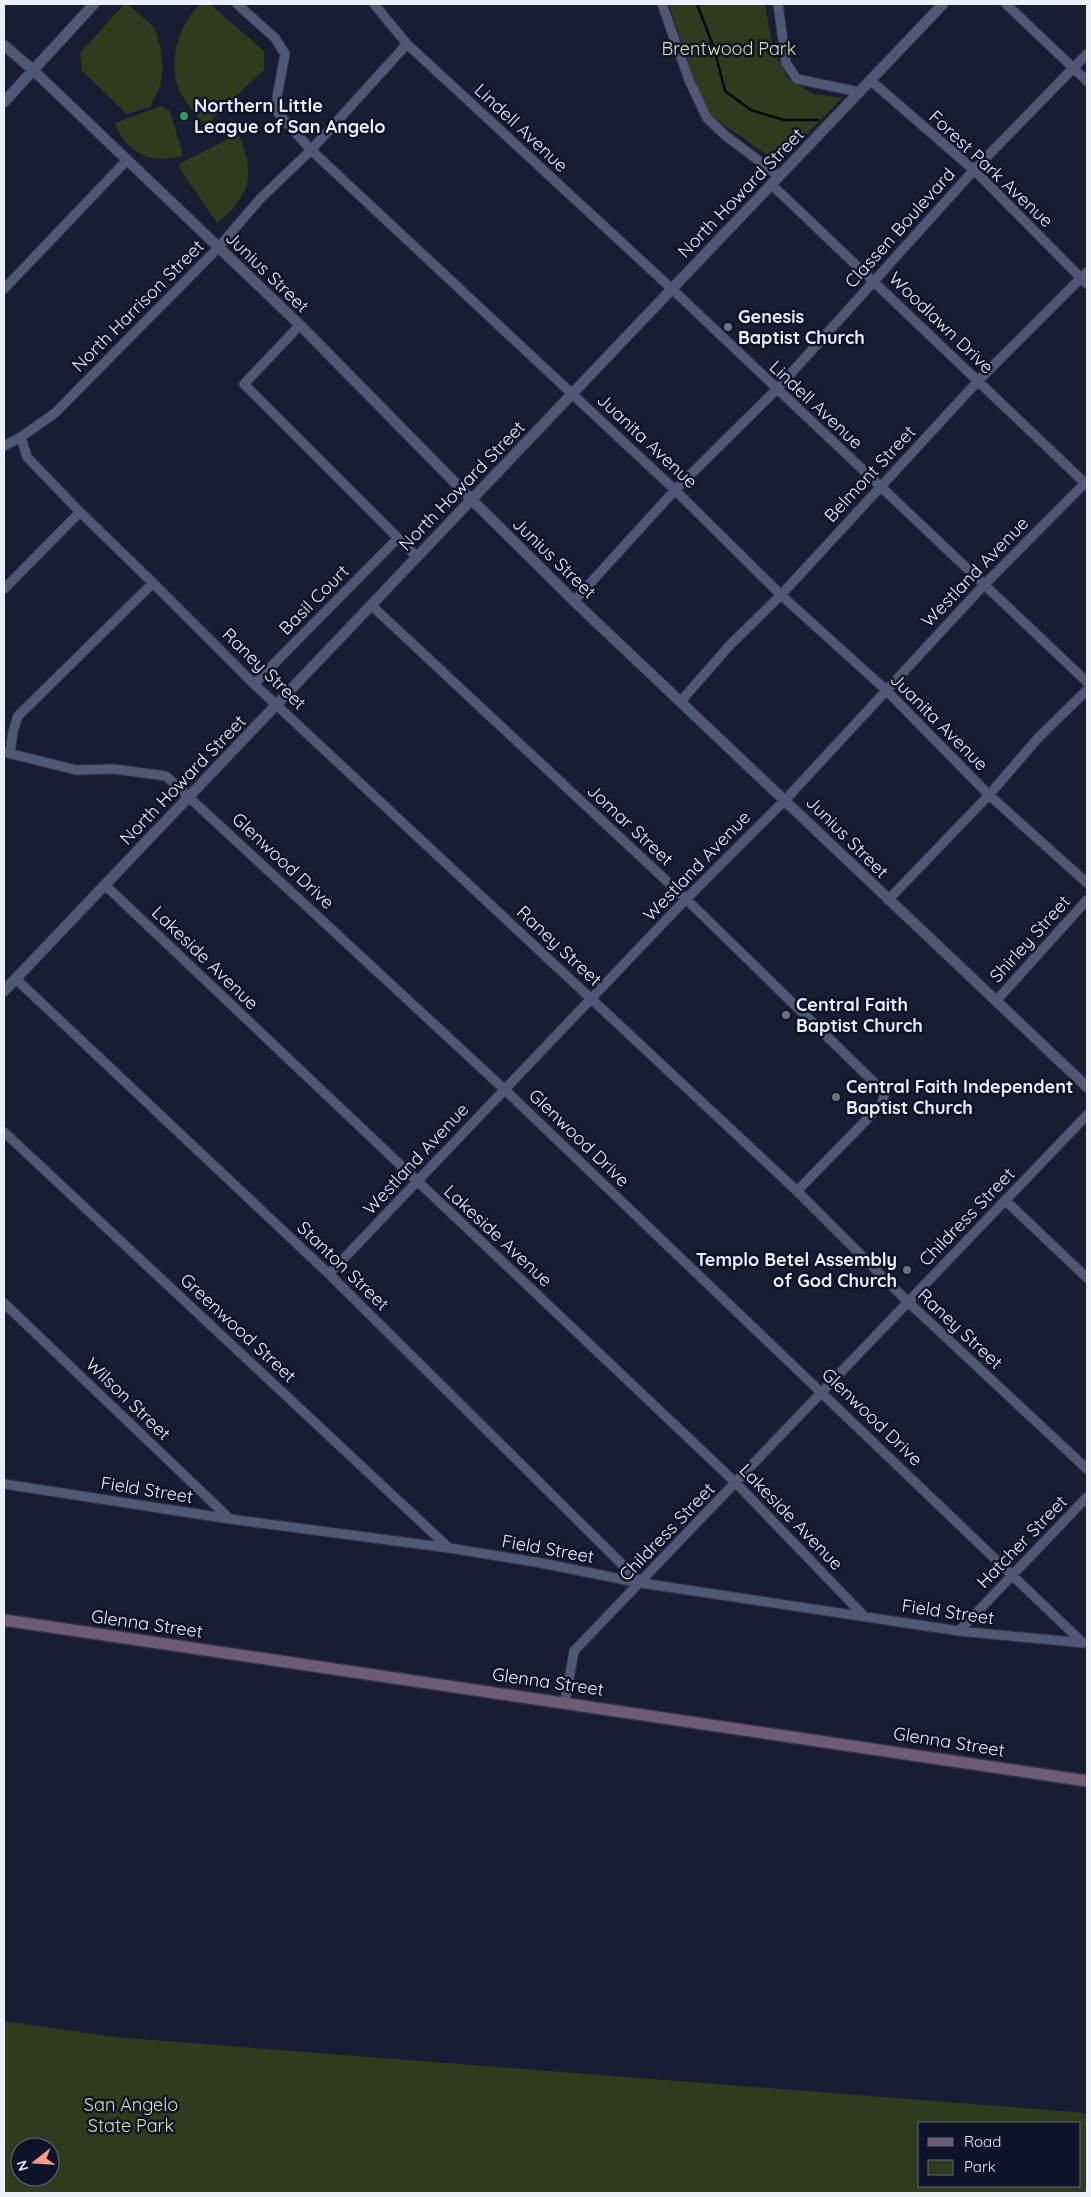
<svg xmlns="http://www.w3.org/2000/svg" width="1091" height="2197" font-family="Quicksand,sans-serif">
<style>
.green{fill:#303a1c;fill-rule:evenodd}
.lines{fill:none;stroke-linecap:round;stroke-linejoin:round}
.stream{stroke:#000b0f;stroke-width:2.5}
.minor-casing{stroke:#333548;stroke-width:11}
.tertiary-casing{stroke:#333548;stroke-width:12}
.secondary-casing{stroke:#333548;stroke-width:14}
.minor{stroke:#515873;stroke-width:9}
.tertiary{stroke:#515873;stroke-width:10}
.secondary{stroke:#6f5b74;stroke-width:11}
.leisure-dot{fill:#2e9e5b;stroke:#0f132a;stroke-width:2}
.worship-dot{fill:#6b7280;stroke:#0f132a;stroke-width:2}
.labels{text-anchor:middle;stroke-width:5;stroke-linejoin:round;paint-order:stroke}
.park-label{font-size:18px;fill:#cfe9a3;stroke:#0f132a}
.poi-label{font-size:18px;font-weight:bold;fill:#ebeffc;stroke:#0f132a;text-anchor:start}
.street-label{font-size:18px;fill:#ebeffc;stroke:#0f132a}
</style>
<rect width="100%" height="100%" fill="#181d34"/>
<path class="green" d="M 124,4 L 128,4 L 155,28 L 161,50 L 163,68 L 160,86 L 150,107 L 127,114 L 82,71 L 80,53 Z
M 200,4 L 210,4 L 264,51 L 264,70 L 205,126 C 196,116 188,106 181,94 C 166,65 178,26 200,4 Z
M 669,4 L 765,4 L 773,50 L 788,78 L 813,94 L 842,98 L 779,163 L 711,116 L 695,83 Z
M 161,106 L 170,111 L 183,156 C 151,164 128,155 115,123 Z
M 238,134 C 256,173 251,196 217,223 L 179,168 L 181,163 Z
M 4,2021 L 114,2037 L 1087,2113 L 1087,2193 L 4,2193 ZM 1080,2123 L 1080,2186 L 920,2186 L 920,2123 ZM 20,2147 L 50,2147 L 50,2177 L 20,2177 Z"/>
<g class="lines">
<path class="stream" d="M 697,4 L 714,48 L 725,91 L 751,110 L 784,120 L 818,120"/>
<defs>
<path id="minor" d="M 237,4 L 275,38 L 285,54 L 277,97 L 278,113 L 311,150 L 675,490 L 781,595 L 886,690 L 989,795 L 1087,883
M 374,4 L 407,44 L 672,289 L 1087,682
M 662,4 L 689,80 L 707,118 L 726,136 L 779,176
M 778,4 L 786,63 L 797,79 L 859,92
M 1006,4 L 1087,81
M 870,80 L 974,170 L 1087,284
M 771,184 L 1087,485
M 4,289 L 127,160
M 300,325 L 244,384 L 417,557
M 21,437 L 27,457 L 80,512 L 153,583 L 254,684 L 797,1191 L 908,1302 L 1087,1469
M 4,446 L 21,437 L 55,413 L 218,248 L 260,199 L 311,150 L 407,44
M 4,589 L 80,512
M 574,601 L 675,490 L 776,390 L 974,170 L 1087,54
M 371,605 L 686,899 L 885,1093 L 881,1105 L 797,1191
M 254,684 L 398,538
M 681,701 L 729,646 L 781,595 L 978,381 L 1087,272
M 4,752 L 76,770 L 114,769 L 166,776 L 504,1089 L 1083,1643
M 10,754 L 13,731 L 18,716 L 153,583
M 105,885 L 736,1483 L 864,1616
M 888,900 L 989,795 L 1038,738 L 1087,690
M 16,979 L 329,1274 L 641,1583
M 996,1001 L 1087,900
M 4,1132 L 449,1548
M 1005,1200 L 1087,1278
M 329,1274 L 686,899 L 786,799 L 983,586 L 1087,481
M 4,1303 L 230,1519
M 4,1484 L 230,1519 L 449,1548 L 541,1563 L 641,1583 L 959,1631 L 1084,1643
M 959,1631 L 1087,1497
M 565,1702 L 574,1651 L 1087,1115"/>
<path id="tertiary" d="M 4,45 L 34,71 L 300,325 L 471,499 L 574,601 L 1087,1087
M 4,102 L 94,4
M 4,991 L 943,4"/>
<path id="secondary" d="M 4,1620 L 1087,1781"/>
</defs>
<use href="#minor" class="minor-casing"/>
<use href="#tertiary" class="tertiary-casing"/>
<use href="#secondary" class="secondary-casing"/>
<use href="#minor" class="minor"/>
<use href="#tertiary" class="tertiary"/>
<use href="#secondary" class="secondary"/>
</g>
<circle class="leisure-dot" cx="184" cy="116" r="5"/>
<g class="worship-dot">
<circle cx="728" cy="327" r="5"/>
<circle cx="786" cy="1015" r="5"/>
<circle cx="836" cy="1097" r="5"/>
<circle cx="907" cy="1270" r="5"/>
</g>
<g class="labels">
<g class="park-label">
<text x="729" y="55">Brentwood Park</text>
<text x="131" y="2111">San Angelo<tspan x="131" dy="21">State Park</tspan></text>
</g>
<g class="poi-label">
<text x="194" y="112">Northern Little<tspan x="194" dy="21">League of San Angelo</tspan></text>
<text x="738" y="323">Genesis<tspan x="738" dy="21">Baptist Church</tspan></text>
<text x="796" y="1011">Central Faith<tspan x="796" dy="21">Baptist Church</tspan></text>
<text x="846" y="1093">Central Faith Independent<tspan x="846" dy="21">Baptist Church</tspan></text>
<text x="897" y="1266" text-anchor="end">Templo Betel Assembly<tspan x="897" dy="21">of God Church</tspan></text>
</g>
<g class="street-label">
<text transform="translate(521 128) rotate(43)" y="6">Lindell Avenue</text>
<text transform="translate(991 169) rotate(43)" y="6">Forest Park Avenue</text>
<text transform="translate(741 193) rotate(-46)" y="6">North Howard Street</text>
<text transform="translate(900 228) rotate(-48)" y="6">Classen Boulevard</text>
<text transform="translate(267 272) rotate(44)" y="6">Junius Street</text>
<text transform="translate(138 306) rotate(-45)" y="6">North Harrison Street</text>
<text transform="translate(941 323) rotate(44)" y="6">Woodlawn Drive</text>
<text transform="translate(816 405) rotate(43)" y="6">Lindell Avenue</text>
<text transform="translate(647 441) rotate(43)" y="6">Juanita Avenue</text>
<text transform="translate(870 474) rotate(-47)" y="6">Belmont Street</text>
<text transform="translate(462 486) rotate(-46)" y="6">North Howard Street</text>
<text transform="translate(554 558) rotate(44)" y="6">Junius Street</text>
<text transform="translate(975 572) rotate(-46)" y="6">Westland Avenue</text>
<text transform="translate(314 600) rotate(-45)" y="6">Basil Court</text>
<text transform="translate(264 669) rotate(44)" y="6">Raney Street</text>
<text transform="translate(939 722) rotate(45)" y="6">Juanita Avenue</text>
<text transform="translate(183 780) rotate(-46)" y="6">North Howard Street</text>
<text transform="translate(630 825) rotate(43)" y="6">Jomar Street</text>
<text transform="translate(847 837) rotate(45)" y="6">Junius Street</text>
<text transform="translate(283 861) rotate(43)" y="6">Glenwood Drive</text>
<text transform="translate(697 866) rotate(-46)" y="6">Westland Avenue</text>
<text transform="translate(1030 939) rotate(-48)" y="6">Shirley Street</text>
<text transform="translate(559 946) rotate(43)" y="6">Raney Street</text>
<text transform="translate(205 958) rotate(44)" y="6">Lakeside Avenue</text>
<text transform="translate(579 1138) rotate(44)" y="6">Glenwood Drive</text>
<text transform="translate(416 1159) rotate(-47)" y="6">Westland Avenue</text>
<text transform="translate(967 1217) rotate(-46)" y="6">Childress Street</text>
<text transform="translate(498 1236) rotate(43)" y="6">Lakeside Avenue</text>
<text transform="translate(343 1266) rotate(44)" y="6">Stanton Street</text>
<text transform="translate(238 1328) rotate(43)" y="6">Greenwood Street</text>
<text transform="translate(960 1329) rotate(43)" y="6">Raney Street</text>
<text transform="translate(128 1399) rotate(44)" y="6">Wilson Street</text>
<text transform="translate(872 1417) rotate(44)" y="6">Glenwood Drive</text>
<text transform="translate(147 1490) rotate(9)" y="6">Field Street</text>
<text transform="translate(791 1517) rotate(46)" y="6">Lakeside Avenue</text>
<text transform="translate(667 1532) rotate(-46)" y="6">Childress Street</text>
<text transform="translate(1022 1542) rotate(-46)" y="6">Hatcher Street</text>
<text transform="translate(548 1549) rotate(10)" y="6">Field Street</text>
<text transform="translate(948 1612) rotate(8)" y="6">Field Street</text>
<text transform="translate(147 1624) rotate(8)" y="6">Glenna Street</text>
<text transform="translate(548 1682) rotate(8)" y="6">Glenna Street</text>
<text transform="translate(949 1742) rotate(9)" y="6">Glenna Street</text>
</g>
</g>
<rect width="1091" height="2197" fill="none" stroke="#ebeffc" stroke-width="10"/>
<rect x="918" y="2122" width="162" height="65" fill="#0f132a" stroke="#676b7e"/>
<rect x="928" y="2138" width="25" height="8" fill="#6f5b74" stroke="#676b7e"/>
<text x="964" y="2147" font-size="15" fill="#ebeffc">Road</text>
<rect x="928" y="2160" width="25" height="15" fill="#303a1c" stroke="#676b7e"/>
<text x="964" y="2172" font-size="15" fill="#ebeffc">Park</text>
<g transform="translate(35 2162) rotate(253)"><circle r="24" fill="#0f132a" stroke="#676b7e"/>
<path d="M0-4L9 19L0 12L-9 19Z" fill="#f49d8b"/>
<text y="-8" font-size="14" font-weight="bold" text-anchor="middle" fill="#ebeffc">N</text>
</g>
</svg>
